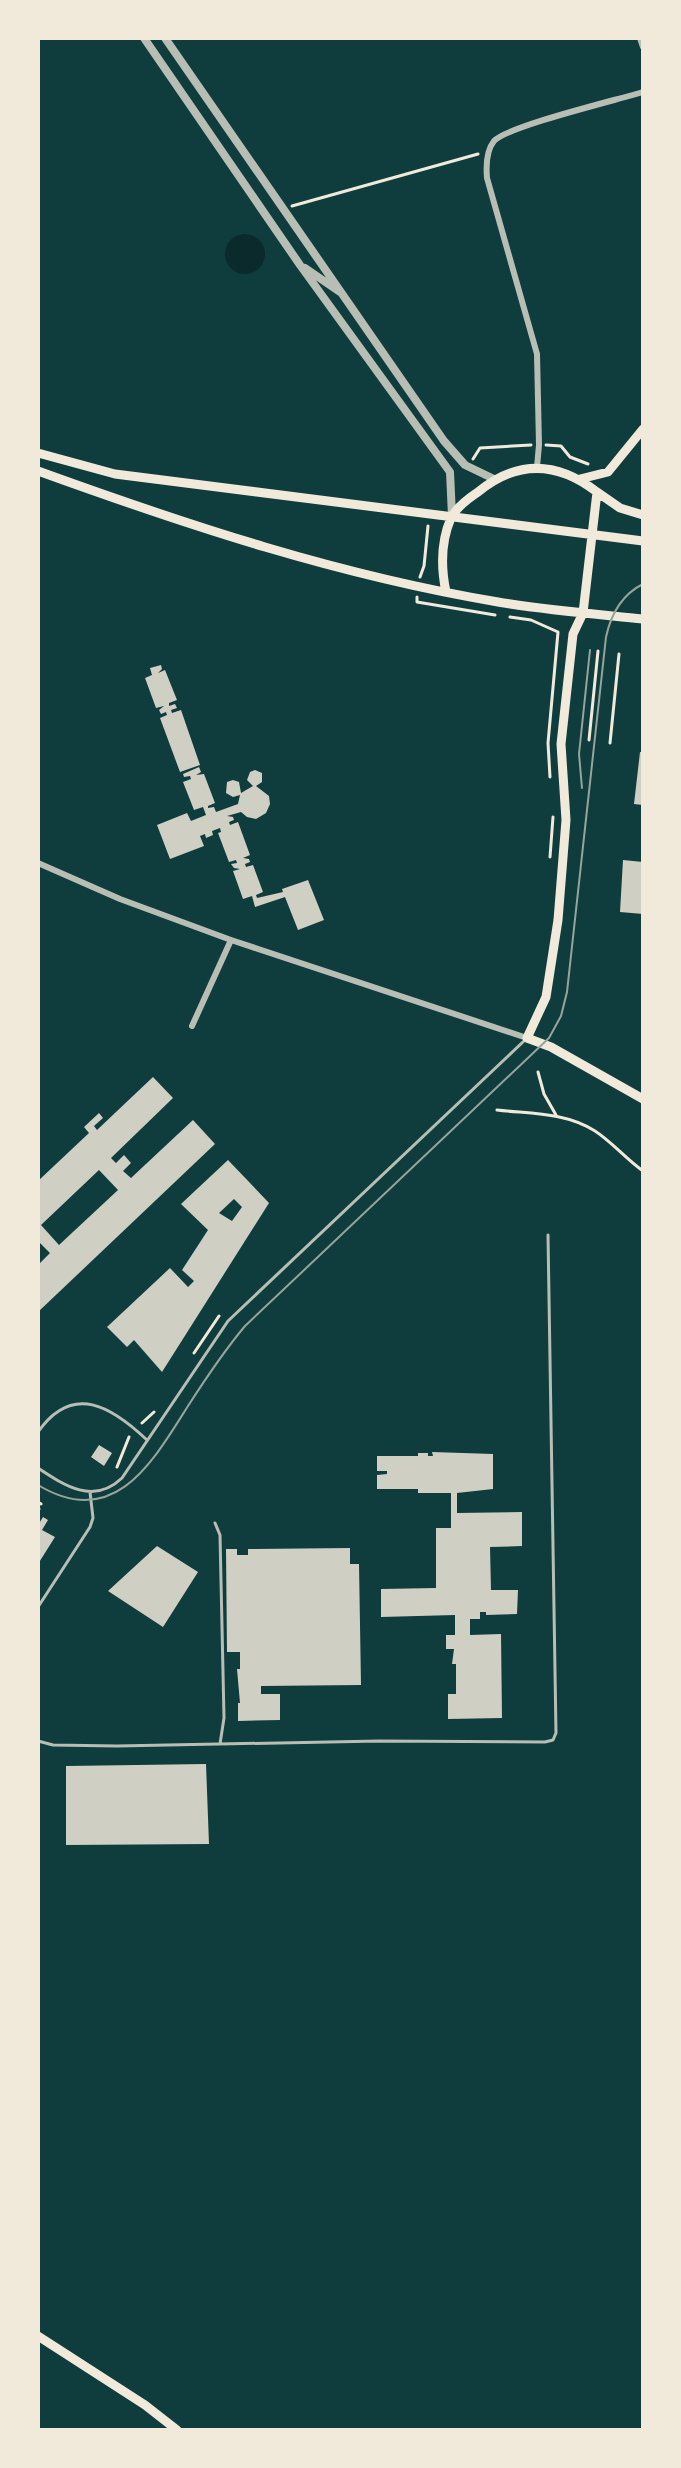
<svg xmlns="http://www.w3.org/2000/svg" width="681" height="2468" font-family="'Sofia Sans Condensed',sans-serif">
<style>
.water{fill:#0a2a2b}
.building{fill:#cfcfc3;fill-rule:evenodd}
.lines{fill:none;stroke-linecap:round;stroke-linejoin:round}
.path{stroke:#f1e9da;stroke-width:3}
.service{stroke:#b8beb3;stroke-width:3}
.minor{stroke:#b8beb3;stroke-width:6}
.tertiary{stroke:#b8beb3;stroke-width:8}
.secondary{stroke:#f1e9da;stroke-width:9}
.tram{stroke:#97a49c;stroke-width:2}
</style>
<rect width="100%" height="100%" fill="#0f3d3e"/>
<path class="water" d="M225 254a20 20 0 1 1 40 0a20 20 0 1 1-40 0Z"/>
<path class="building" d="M 161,665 L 162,669 L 158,673 L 165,670 L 177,700 L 169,703 L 169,706 L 175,704 L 177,708 L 171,710 L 172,713 L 181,710 L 200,765 L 180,772 L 160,718 L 167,715 L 166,712 L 161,714 L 159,710 L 164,706 L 156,708 L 145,678 L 152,675 L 150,668 Z
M 640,752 L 643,752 L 643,805 L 634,804 Z
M 199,767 L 201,772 L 196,775 L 204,774 L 215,803 L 208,806 L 208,808 L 214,807 L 216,812 L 238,804 L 240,795 L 233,797 L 226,793 L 227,782 L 233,780 L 239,782 L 241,793 L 253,786 L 247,780 L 250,772 L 255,770 L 262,773 L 262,782 L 256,786 L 269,796 L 270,804 L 266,813 L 256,819 L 247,817 L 241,812 L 227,816 L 233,817 L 234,820 L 229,822 L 230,825 L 238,822 L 250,855 L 243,858 L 249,859 L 250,862 L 245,864 L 246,867 L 253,865 L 263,892 L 256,895 L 257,898 L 283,892 L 282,889 L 308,880 L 324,920 L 298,930 L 285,897 L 255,907 L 252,896 L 243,899 L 233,871 L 240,869 L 234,868 L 231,864 L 237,863 L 236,860 L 229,862 L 218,833 L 221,832 L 220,828 L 212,831 L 213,835 L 206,838 L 205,834 L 200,836 L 204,846 L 170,859 L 157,825 L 187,813 L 191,821 L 206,815 L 203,807 L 194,810 L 183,782 L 191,779 L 190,776 L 184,777 L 183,774 Z
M 623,860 L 643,862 L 643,914 L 620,912 Z
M 153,1077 L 173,1098 L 111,1158 L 116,1163 L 124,1155 L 131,1163 L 123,1171 L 131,1178 L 193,1120 L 215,1144 L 38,1312 L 38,1265 L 50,1253 L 38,1241 L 38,1181 L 89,1133 L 84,1127 L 99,1113 L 103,1118 L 94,1126 L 97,1130 ZM 99,1170 L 118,1190 L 59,1245 L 41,1225 Z
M 228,1160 L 269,1203 L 162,1372 L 134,1340 L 127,1347 L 107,1327 L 170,1268 L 188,1287 L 194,1281 L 182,1270 L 208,1230 L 181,1204 ZM 234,1199 L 242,1207 L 232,1221 L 219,1213 Z
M 99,1445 L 112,1453 L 104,1466 L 91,1457 Z
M 432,1452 L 493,1454 L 493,1489 L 457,1493 L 457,1513 L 522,1512 L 522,1546 L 490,1547 L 491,1590 L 518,1590 L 517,1614 L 486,1615 L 486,1612 L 480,1612 L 480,1619 L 470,1619 L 470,1635 L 501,1634 L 502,1718 L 448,1719 L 448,1694 L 456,1694 L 456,1664 L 452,1664 L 454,1649 L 446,1649 L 446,1635 L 455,1635 L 455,1615 L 381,1617 L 381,1589 L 436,1588 L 436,1528 L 451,1528 L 451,1493 L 418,1493 L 418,1489 L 377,1489 L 377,1475 L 387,1474 L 387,1471 L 377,1471 L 377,1456 L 418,1456 L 418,1453 L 428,1453 L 428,1456 L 433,1456 Z
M 43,1517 L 48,1520 L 42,1530 L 55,1537 L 38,1564 L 38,1525 Z
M 157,1546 L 198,1572 L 163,1627 L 108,1591 Z
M 350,1548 L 350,1564 L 359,1564 L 361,1685 L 261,1686 L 261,1694 L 280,1694 L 280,1720 L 238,1721 L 238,1703 L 240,1703 L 237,1669 L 240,1669 L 240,1652 L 227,1652 L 226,1549 L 237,1549 L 237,1555 L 248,1555 L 248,1549 Z
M 206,1764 L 209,1844 L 66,1845 L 66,1766 Z"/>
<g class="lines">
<path class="path" d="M 292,206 L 478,154
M 546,445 L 561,446 L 570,457 L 588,464
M 473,459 L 480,448 L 531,445
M 420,577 L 424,566 L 428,526
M 417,597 L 417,602 L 495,615
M 510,617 L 531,620 L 558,632 L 548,743 L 550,777
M 589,740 L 598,651
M 610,743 L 619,654
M 550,857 L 553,817
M 538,1072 L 544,1094 L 556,1115
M 497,1110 C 530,1114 565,1112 595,1131 C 612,1142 626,1159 643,1171
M 194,1353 L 219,1316
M 142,1423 L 154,1412
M 117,1467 L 129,1437
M 38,1502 L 41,1504
M 38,1508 L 39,1509"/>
<path class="service" d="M 38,1432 C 73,1382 112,1407 147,1440
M 38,1468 C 65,1486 94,1505 122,1478 L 228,1321 L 525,1040
M 215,1523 L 220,1535 L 224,1718 L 220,1744
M 38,1607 L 90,1527 L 93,1518 L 90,1492
M 38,1741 L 53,1745 L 117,1746 L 379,1741 L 545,1742 L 553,1740 L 556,1733 L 548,1235"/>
<path class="minor" d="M 640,38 L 643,47
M 537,467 L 539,445 L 537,354 L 487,178 C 486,166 486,151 494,141 C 508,126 617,100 643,92
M 38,863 L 120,899 L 231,940 L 527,1038
M 192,1026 L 231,940"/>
<path class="tertiary" d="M 144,38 L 300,265 L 450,472 L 452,516
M 165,38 L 444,441 L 465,465 L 494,479
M 305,268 L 340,292"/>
<path class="secondary" d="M 38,453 L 115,474 L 643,541
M 38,471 C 190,526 338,575 498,602 C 546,610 595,614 643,619
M 580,479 L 608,472 L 643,429
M 597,492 L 620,508 L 643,515
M 446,592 C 441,568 441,541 451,518 C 456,508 469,498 478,492 C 517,460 557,461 597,492 L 583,613 L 573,634 L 561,744 L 566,820 L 558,920 L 546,997 L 527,1038 L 551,1047 L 643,1099
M 38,2336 L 145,2405 L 177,2430"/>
<path class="tram" d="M 582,788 L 579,754 L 590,650
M 38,1485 C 114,1531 152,1463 188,1406 C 206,1378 224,1351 245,1326 L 549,1038 L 561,1016 L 567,992 L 606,637 C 611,614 621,595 643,584"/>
</g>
<rect width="681" height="2468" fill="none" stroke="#f1e9da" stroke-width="80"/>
</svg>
